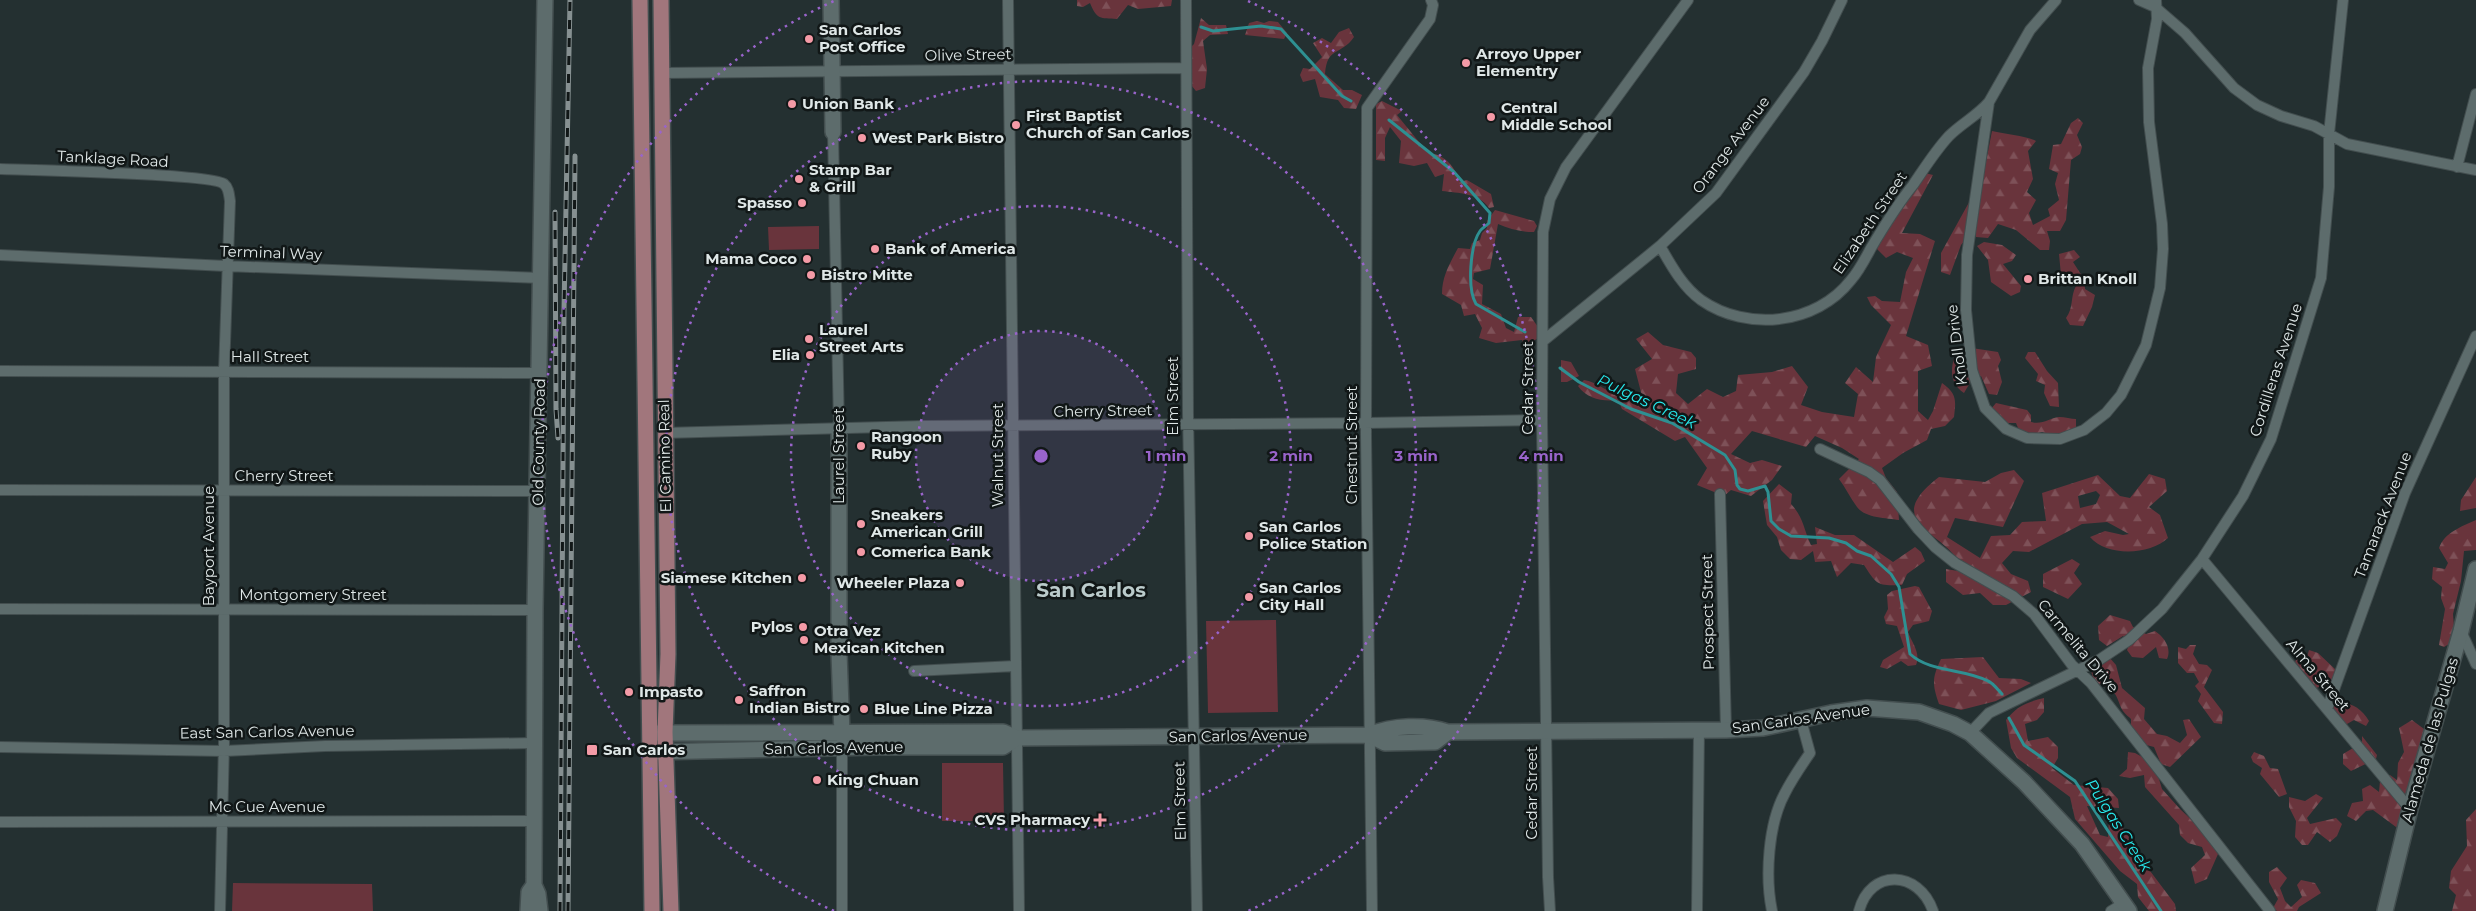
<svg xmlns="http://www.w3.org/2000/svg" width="2476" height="911" font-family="Montserrat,sans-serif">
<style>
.forest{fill:url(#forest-firs);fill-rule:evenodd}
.park{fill:#69343c}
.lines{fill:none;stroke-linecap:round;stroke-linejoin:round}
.stream{stroke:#2e9092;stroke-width:3}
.street-casing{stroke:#434e4f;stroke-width:12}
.secondary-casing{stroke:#434e4f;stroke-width:18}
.primary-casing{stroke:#434e4f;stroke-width:18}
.street{stroke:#5d6c6c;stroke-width:10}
.secondary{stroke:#5d6c6c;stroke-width:15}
.primary{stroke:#a1767c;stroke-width:15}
.rail-casing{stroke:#869091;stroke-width:5}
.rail{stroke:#111717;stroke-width:3;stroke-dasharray:9;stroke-linecap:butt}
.ring{fill:none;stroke:#9964cb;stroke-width:2.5;stroke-dasharray:2.5 5}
.poi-dot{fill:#f49aa6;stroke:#111717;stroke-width:2}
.labels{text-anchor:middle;stroke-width:5;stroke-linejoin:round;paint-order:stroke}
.poi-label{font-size:15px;font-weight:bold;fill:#dfe7e7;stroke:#111717;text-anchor:start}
.street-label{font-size:15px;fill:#dfe7e7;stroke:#111717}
.water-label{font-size:16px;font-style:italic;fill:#27eaee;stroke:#111717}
.district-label{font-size:20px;font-weight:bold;fill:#bbcbcb;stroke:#111717}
.centre{fill:#9964cb;stroke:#111717;stroke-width:2.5}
.ring-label{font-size:15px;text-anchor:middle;font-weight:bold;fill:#9964cb;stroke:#111717;stroke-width:5;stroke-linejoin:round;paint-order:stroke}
</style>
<defs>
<pattern id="forest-firs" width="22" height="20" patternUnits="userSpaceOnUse" patternTransform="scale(1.25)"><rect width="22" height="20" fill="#69343c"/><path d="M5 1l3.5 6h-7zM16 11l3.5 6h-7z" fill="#7e5158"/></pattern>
</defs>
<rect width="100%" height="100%" fill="#243031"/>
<path class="forest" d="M 1077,0 L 1172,0 L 1171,6 L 1138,9 L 1128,5 L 1117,19 C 1100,18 1097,20 1090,3 L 1083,7 L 1077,6 Z
M 1201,18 L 1209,25 L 1226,25 L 1228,34 L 1210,35 L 1203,41 L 1207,69 L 1205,88 L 1196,91 L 1191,85 L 1189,49 L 1194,44 Z
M 1257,21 L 1264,23 L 1269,21 L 1278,22 L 1287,33 L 1284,39 L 1245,35 L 1249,23 Z
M 1349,28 L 1354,37 C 1341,56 1327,46 1325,74 L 1343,90 L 1352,90 L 1362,95 L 1356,109 L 1344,108 L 1338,100 L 1320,97 L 1315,79 L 1303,82 L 1300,75 L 1303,68 L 1310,69 L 1322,57 L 1313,43 L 1322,38 L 1331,43 L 1339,32 Z
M 1382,101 L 1402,111 L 1397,115 L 1428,153 C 1445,154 1455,167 1460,182 L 1467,180 L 1491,194 L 1494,207 L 1489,208 C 1479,193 1458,193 1442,191 L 1444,174 L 1435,177 L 1427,163 L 1414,166 L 1399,163 L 1401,141 L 1390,127 L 1385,138 L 1385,161 L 1376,160 L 1376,104 Z
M 2078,118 L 2083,123 L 2077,135 L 2082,147 L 2080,154 L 2071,160 L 2066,220 L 2060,231 L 2047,231 L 2050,241 L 2049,250 L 2040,250 L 2016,230 L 1998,224 L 1988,238 L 1976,237 L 1976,226 L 1961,245 L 1950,275 L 1941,272 L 1941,253 L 1983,177 L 1992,131 C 2005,134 2027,136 2036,141 L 2028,151 L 2033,179 L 2027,192 L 2036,200 L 2029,213 L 2033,225 L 2050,216 L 2048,209 L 2059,200 L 2055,184 L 2058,173 L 2049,169 L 2053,145 L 2061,144 L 2071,123 Z
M 1925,173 L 1933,175 L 1902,233 L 1920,234 L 1935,241 L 1906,336 L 1928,345 L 1932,366 L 1918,371 L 1918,411 L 1928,420 L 1933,411 L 1942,383 C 1957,394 1956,400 1954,417 L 1945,426 L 1931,429 L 1927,440 L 1903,453 L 1882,468 L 1886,478 L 1897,492 L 1899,520 C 1886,518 1865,518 1857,507 C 1850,498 1846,488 1839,479 L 1859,459 L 1842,448 L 1815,436 L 1806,447 L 1752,431 L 1731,454 L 1750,463 L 1762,460 L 1782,466 L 1772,480 L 1751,496 L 1731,490 L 1724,496 L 1697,485 L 1707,468 L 1685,437 L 1675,441 L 1622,409 L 1618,400 C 1603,402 1587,399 1578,386 L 1584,380 C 1597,382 1606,392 1618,394 L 1626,389 L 1642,396 L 1635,369 L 1652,359 L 1636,339 L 1648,332 L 1663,345 L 1691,352 L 1696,358 L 1696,369 L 1678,374 L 1676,393 L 1688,404 L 1707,389 L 1723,397 L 1736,391 L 1738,375 L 1772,372 L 1792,366 L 1808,387 L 1801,405 L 1822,412 L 1854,417 L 1858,394 L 1845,383 L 1856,367 L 1873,382 L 1876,357 L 1891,325 L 1871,305 L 1867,297 L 1875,296 L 1882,301 L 1900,302 L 1906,272 L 1913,258 L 1897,252 L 1886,258 L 1877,249 L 1888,226 Z
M 1495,210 L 1534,221 L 1537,226 L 1534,232 C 1520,232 1510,229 1498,224 L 1490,269 L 1474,273 L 1473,279 L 1483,285 L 1482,304 L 1501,314 L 1506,328 L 1514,332 L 1518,317 L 1531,317 L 1538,327 L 1538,338 L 1525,347 L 1522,340 L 1496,343 L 1479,338 L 1482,328 L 1475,314 L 1464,316 L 1461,305 L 1442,294 C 1442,276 1450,263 1458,248 L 1470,249 L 1472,243 L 1480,240 L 1482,233 L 1487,228 L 1487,221 Z
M 1984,242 L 2002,245 L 2016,255 L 2012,261 L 2003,264 L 2021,286 L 2020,292 L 2011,296 L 1991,282 L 1988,260 L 1977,246 Z
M 2074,250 L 2080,257 L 2073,262 L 2084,279 L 2085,289 L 2095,295 L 2092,307 L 2083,326 L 2070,325 L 2066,318 C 2074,307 2070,297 2076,286 L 2071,277 L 2061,275 L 2059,254 Z
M 1965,347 L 1998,352 L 2001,360 L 1998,366 L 2002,382 L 1997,395 L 1989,394 L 1981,376 L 1971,381 L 1964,393 C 1947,382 1951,363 1958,348 Z
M 2028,352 L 2035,352 L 2047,371 L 2058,383 L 2059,407 L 2050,406 L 2044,393 L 2045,385 L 2036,381 L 2038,374 L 2025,358 Z
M 1561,360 L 1571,362 L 1579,376 L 1567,382 L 1561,382 Z
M 1996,403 L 2027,410 L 2031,415 L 2031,422 C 2043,425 2049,418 2059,417 C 2065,417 2071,419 2076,419 L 2076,429 L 2060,437 L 2042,432 L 2028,436 L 2019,430 L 2016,423 L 2004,423 L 1991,409 Z
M 2014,470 L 2024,481 L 2003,527 L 1955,518 L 1947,537 L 1980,558 L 1991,536 L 2010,535 L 2022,522 L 2046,521 L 2042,493 L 2098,475 L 2120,496 L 2130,498 L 2149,474 L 2165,479 L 2167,491 L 2149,507 L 2160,515 L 2168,538 C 2150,555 2107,557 2090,537 L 2105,531 L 2123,535 L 2129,534 L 2107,522 L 2082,524 L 2029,552 L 2013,551 L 2002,563 L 2011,574 L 2028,581 L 2031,592 L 2006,605 L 1993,605 L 1980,593 L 1963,595 L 1946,582 L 1946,569 L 1964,572 C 1953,532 1875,526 1939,477 L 1985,482 L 2001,473 ZM 2096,491 L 2100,495 L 2096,504 L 2080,508 L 2078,496 Z
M 2476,477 L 2476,508 L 2460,511 L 2461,500 Z
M 1779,484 L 1792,494 L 1791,504 C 1804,518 1803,528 1811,545 L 1817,544 L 1815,527 L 1835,535 L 1854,535 L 1893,562 L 1915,547 L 1921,552 L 1925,561 L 1907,574 L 1902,585 C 1877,586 1877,585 1864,565 L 1851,563 L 1837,577 L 1831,561 L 1815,562 L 1813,551 L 1801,560 L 1790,559 L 1781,550 L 1777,537 L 1767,525 L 1763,501 Z
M 2476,520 L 2476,550 L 2464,551 L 2461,581 L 2453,614 L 2454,627 L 2449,644 L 2444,647 L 2439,645 L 2445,609 L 2441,598 L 2442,587 L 2432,579 L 2433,567 L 2445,569 L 2448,563 L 2439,548 C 2445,532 2461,527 2476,520 Z
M 2072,559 L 2080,564 L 2074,573 L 2082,584 L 2068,599 L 2043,587 L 2043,574 Z
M 1915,586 L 1919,587 L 1932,611 L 1929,621 L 1913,625 L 1908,632 C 1912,643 1921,653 1916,665 L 1908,666 L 1901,661 L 1887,669 L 1880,667 L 1883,660 L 1904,647 L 1897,626 L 1886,624 L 1884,617 L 1888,609 L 1887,595 L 1892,591 Z
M 2110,615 L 2130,621 L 2133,627 L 2146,634 L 2155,631 C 2164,637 2172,648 2167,659 L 2159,658 L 2156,647 L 2143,658 L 2132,657 L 2127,650 L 2130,642 L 2123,636 L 2107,646 L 2099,640 L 2098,626 Z
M 2190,645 L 2196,645 L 2193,654 L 2199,664 L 2207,665 L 2212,670 L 2204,687 L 2223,712 L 2222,724 L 2214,723 L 2198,701 L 2201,694 L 2195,686 L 2199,682 L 2194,673 L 2187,673 L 2178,663 L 2178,647 L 2186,649 Z
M 2309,650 L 2318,653 L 2336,670 L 2330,690 L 2321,686 L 2312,690 L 2295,662 L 2297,658 L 2306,660 Z
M 1983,657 L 1999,678 L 2021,679 L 2031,683 L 1996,701 L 1961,710 L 1939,704 C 1932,684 1932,678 1941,659 Z
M 2109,657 L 2116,665 L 2122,688 L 2145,708 L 2144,719 L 2157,734 L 2167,736 L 2180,743 L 2187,735 L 2183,720 L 2189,719 L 2201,737 L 2170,767 L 2161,764 L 2154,747 L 2131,741 L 2131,719 C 2129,717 2125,714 2123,711 C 2118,704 2119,696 2111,690 C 2101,682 2093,686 2091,669 Z
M 2044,698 L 2044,712 L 2037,720 L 2025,724 L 2028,741 L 2048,737 L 2058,747 L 2058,758 L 2052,768 L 2074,785 L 2108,788 L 2118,799 L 2119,808 L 2087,806 L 2100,835 L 2108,837 L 2109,817 L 2127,832 L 2138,855 L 2175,904 L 2176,911 L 2149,911 L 2138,897 L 2137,884 L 2120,871 L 2075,819 L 2070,797 L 2017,758 L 2011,748 L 2006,720 C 2017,706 2027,702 2044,698 Z
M 2338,703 C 2352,702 2362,709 2369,721 L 2366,726 L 2354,720 L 2347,724 L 2337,724 L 2331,719 L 2333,706 Z
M 2412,720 L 2424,729 C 2417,754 2419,784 2398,803 L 2406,814 L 2402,824 L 2396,827 L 2373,810 L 2366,811 L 2356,821 L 2347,816 L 2352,803 L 2363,801 L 2362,789 L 2370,785 L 2379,792 L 2380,781 L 2390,775 L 2397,780 L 2398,763 L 2404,752 L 2399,728 Z
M 2362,736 L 2377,755 L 2376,759 L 2351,771 L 2343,764 L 2343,754 L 2353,748 L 2362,747 Z
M 2128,752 L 2135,753 L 2146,759 L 2159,779 L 2162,789 L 2180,809 L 2200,828 L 2218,854 L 2207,879 L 2195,884 L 2191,868 L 2205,855 L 2202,847 L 2188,843 L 2180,835 L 2179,825 L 2145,787 L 2144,775 L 2130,778 L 2119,776 L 2127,769 Z
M 2254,752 L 2264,756 L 2270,768 L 2278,769 L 2287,794 L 2279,797 L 2260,774 L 2262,768 L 2253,762 L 2251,757 Z
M 2316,794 L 2323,798 L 2307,818 L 2310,824 L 2336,818 L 2342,824 L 2337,836 L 2330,842 L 2317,832 L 2308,845 L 2302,845 L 2295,837 L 2296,821 L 2289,807 L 2289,797 L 2305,801 Z
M 2476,809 L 2476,911 L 2452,911 L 2456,895 L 2449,888 L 2451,871 L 2467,846 L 2466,820 Z
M 2277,867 L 2287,878 L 2280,888 L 2285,901 L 2291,907 L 2302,897 L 2297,885 L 2301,880 L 2315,883 L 2321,893 L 2299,907 L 2297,911 L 2277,911 L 2273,908 L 2278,899 L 2269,882 L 2269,872 Z"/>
<path class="park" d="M 819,226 L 819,249 L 769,250 L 768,227 Z
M 1276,620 L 1278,712 L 1208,713 L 1206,621 Z
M 942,763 L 1003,763 L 1004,821 L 942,821 Z
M 233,883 L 372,884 L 373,911 L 232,911 Z"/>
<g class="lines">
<path class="stream" d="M 1201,27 L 1213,31 L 1261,26 L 1281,29 L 1342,96 L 1351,101
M 1389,120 L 1454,172 L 1490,213 L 1489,223 C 1486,226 1482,228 1480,231 C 1470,245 1467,289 1476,304 L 1525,332
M 1560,368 L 1579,382 L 1631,409 L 1672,423 L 1725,455 L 1735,470 L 1737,485 L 1740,489 L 1748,491 L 1765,486 L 1768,492 L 1771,521 L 1779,529 L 1791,536 L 1829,538 L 1846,543 L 1857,551 L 1871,556 L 1891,574 L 1899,587 L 1910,654 C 1931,673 1963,668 1988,681 C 1993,683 1998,690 2002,694
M 2009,718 L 2024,745 L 2075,781 L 2161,911"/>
<defs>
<path id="street" d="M 1008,0 L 1019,911
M 1186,0 L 1188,414 L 1197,911
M 2139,0 L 2155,7 L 2185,33 L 2234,88 L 2257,105 L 2281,116 L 2314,126 L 2347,144 L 2476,170
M 661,73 L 1186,68
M 1989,102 L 1967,255 L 1966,310 L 1972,370 L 1985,408 L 2006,429 L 2027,438 L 2060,439 L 2084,430 L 2106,413 L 2121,395 L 2146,345 L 2160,288 L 2163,249 L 2162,224 L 2149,122 L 2148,68 L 2157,19 L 2156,0
M 833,132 L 839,428
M 2457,167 L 2476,94
M 0,169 C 28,170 213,174 224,184 C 229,188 229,195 230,201 L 224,372 L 224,743 L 220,911
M 1660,246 C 1671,265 1682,286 1701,300 C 1747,332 1816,325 1851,280 C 1859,271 1865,259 1871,248 C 1884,226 1897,205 1913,185 C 1924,169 1935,151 1949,136 C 1962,123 1977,116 1989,102 L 2030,30 L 2056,0
M 0,255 L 226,266 L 541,278
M 1543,341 L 1660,246 L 1716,193 L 1804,72 L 1822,41 L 1842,0
M 0,371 L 541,373
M 664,433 L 924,426 L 1366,423 L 1542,420
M 1820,449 L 1869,472 L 1880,480 L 1918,529 L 1935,547 L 1955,563 L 2013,596 L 2034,614 L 2072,665 L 2091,683 L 2270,911
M 0,490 L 538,491
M 1720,494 L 1726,730
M 2202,559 L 2410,809
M 0,609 L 535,610
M 2461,631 L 2476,664
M 914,671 L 1015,666
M 2327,709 L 2405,493 L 2476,336
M 1970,733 L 1989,713 L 2099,660 L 2129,640 L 2162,609 L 2202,559 L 2243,496 L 2271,439 L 2321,278 L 2329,187 L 2329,134 L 2343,0
M 842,742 L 842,911
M 0,747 L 224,751 L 325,746 L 535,743
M 0,822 L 535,821
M 1372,911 L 1366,435 L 1367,108 L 1430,19 L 1433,5 L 1431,0
M 1550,911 L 1548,877 L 1542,420 L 1543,232 L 1550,199 L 1566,167 L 1688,0
M 1697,911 L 1699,729
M 1772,911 C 1765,877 1768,824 1785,793 C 1792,779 1801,766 1810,753 L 1801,720
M 1859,911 C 1870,868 1919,870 1933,911
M 2111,911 L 2124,903"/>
<path id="secondary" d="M 831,0 L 833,132
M 839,428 L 839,653 L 842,734
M 654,733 L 1003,732 L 1017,738 L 1369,735 C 1393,725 1424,724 1448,732 L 1726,730 L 1763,728 L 1831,713 L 1867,708 L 1919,712 L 1953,724 L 1970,733 L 2024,782 L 2082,844 L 2129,911
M 1369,735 L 1385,743 L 1435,742 L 1448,732
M 654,752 L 877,747 L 1003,747 L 1017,738
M 528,911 L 529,892 L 534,885
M 540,911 L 538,894 L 534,885 L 535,610 L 545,0
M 2385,911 L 2410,809 L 2461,631 L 2476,569"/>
<path id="primary" d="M 640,0 L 652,911
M 661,0 L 668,654 L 665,732 L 671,911"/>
</defs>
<use href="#street" class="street-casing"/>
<use href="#secondary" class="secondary-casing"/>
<use href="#primary" class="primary-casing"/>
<use href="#street" class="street"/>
<use href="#secondary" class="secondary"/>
<use href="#primary" class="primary"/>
<defs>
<path id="rail" d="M 555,212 L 556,409 L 558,438
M 560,911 L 564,310 L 570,0
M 568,911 L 575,156"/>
</defs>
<use href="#rail" class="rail-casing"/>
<use href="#rail" class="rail"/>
</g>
<circle cx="1041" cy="456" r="125" fill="#9964cb" fill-opacity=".12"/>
<g class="ring">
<circle cx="1041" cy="456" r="125"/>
<circle cx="1041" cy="456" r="250"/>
<circle cx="1041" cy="456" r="375"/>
<path d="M834 911A500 500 0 0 1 834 1M1248 1A500 500 0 0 1 1248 911"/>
</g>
<g class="poi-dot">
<circle cx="809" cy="39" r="5"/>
<circle cx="1466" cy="63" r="5"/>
<circle cx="792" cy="104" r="5"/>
<circle cx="1491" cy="117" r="5"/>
<circle cx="1016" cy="125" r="5"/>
<circle cx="862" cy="138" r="5"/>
<circle cx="799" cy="179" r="5"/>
<circle cx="802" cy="203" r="5"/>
<circle cx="875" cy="249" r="5"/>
<circle cx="807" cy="259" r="5"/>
<circle cx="811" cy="275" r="5"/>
<circle cx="2028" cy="279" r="5"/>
<circle cx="809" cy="339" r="5"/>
<circle cx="810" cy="355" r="5"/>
<circle cx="861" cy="446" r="5"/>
<circle cx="861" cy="524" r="5"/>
<circle cx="1249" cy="536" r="5"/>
<circle cx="861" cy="552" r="5"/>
<circle cx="802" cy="578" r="5"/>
<circle cx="960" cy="583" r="5"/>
<circle cx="1249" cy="597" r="5"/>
<circle cx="803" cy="627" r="5"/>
<circle cx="804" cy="640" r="5"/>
<circle cx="629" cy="692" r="5"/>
<circle cx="739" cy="700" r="5"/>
<circle cx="864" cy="709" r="5"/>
<rect x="586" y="744" width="12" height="12" rx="2.5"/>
<circle cx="817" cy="780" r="5"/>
<path d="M1097.5 812.5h5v5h5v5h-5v5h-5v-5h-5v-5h5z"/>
</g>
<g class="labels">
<g class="poi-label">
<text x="819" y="35">San Carlos<tspan x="819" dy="17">Post Office</tspan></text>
<text x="1476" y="59">Arroyo Upper<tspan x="1476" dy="17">Elementry</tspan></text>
<text x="802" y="109">Union Bank</text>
<text x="1501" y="113">Central<tspan x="1501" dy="17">Middle School</tspan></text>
<text x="1026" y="121">First Baptist<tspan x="1026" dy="17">Church of San Carlos</tspan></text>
<text x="872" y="143">West Park Bistro</text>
<text x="809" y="175">Stamp Bar<tspan x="809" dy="17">&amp; Grill</tspan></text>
<text x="792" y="208" text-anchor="end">Spasso</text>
<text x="885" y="254">Bank of America</text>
<text x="797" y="264" text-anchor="end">Mama Coco</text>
<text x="821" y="280">Bistro Mitte</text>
<text x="2038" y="284">Brittan Knoll</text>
<text x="819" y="335">Laurel<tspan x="819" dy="17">Street Arts</tspan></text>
<text x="800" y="360" text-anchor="end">Elia</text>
<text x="871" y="442">Rangoon<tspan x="871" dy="17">Ruby</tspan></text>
<text x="871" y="520">Sneakers<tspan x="871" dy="17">American Grill</tspan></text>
<text x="1259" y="532">San Carlos<tspan x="1259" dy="17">Police Station</tspan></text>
<text x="871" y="557">Comerica Bank</text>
<text x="792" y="583" text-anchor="end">Siamese Kitchen</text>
<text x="950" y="588" text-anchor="end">Wheeler Plaza</text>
<text x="1259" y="593">San Carlos<tspan x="1259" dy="17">City Hall</tspan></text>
<text x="793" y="632" text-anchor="end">Pylos</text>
<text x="814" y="636">Otra Vez<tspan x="814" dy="17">Mexican Kitchen</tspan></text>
<text x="749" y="696">Saffron<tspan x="749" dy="17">Indian Bistro</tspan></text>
<text x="639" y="697">Impasto</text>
<text x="874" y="714">Blue Line Pizza</text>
<text x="603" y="755">San Carlos</text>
<text x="827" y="785">King Chuan</text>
<text x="1090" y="825" text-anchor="end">CVS Pharmacy</text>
</g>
<g class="street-label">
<text transform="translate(968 55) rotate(-1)" y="5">Olive Street</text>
<text transform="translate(1731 145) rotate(-53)" y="5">Orange Avenue</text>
<text transform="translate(113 159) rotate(3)" y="5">Tanklage Road</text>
<text transform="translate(1870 223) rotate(-56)" y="5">Elizabeth Street</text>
<text transform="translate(271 253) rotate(2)" y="5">Terminal Way</text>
<text transform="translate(1957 345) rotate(-97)" y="5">Knoll Drive</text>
<text x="270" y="362">Hall Street</text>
<text transform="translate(2276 370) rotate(-72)" y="5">Cordilleras Avenue</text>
<text transform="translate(1528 388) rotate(-90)" y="5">Cedar Street</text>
<text transform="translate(1173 396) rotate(-90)" y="5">Elm Street</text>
<text transform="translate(1103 411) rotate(-1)" y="5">Cherry Street</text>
<text transform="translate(539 442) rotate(-89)" y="5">Old County Road</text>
<text transform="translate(1352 445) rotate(-90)" y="5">Chestnut Street</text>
<text transform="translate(998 455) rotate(-90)" y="5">Walnut Street</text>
<text transform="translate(665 456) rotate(-91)" y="5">El Camino Real</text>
<text transform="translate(839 456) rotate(-90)" y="5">Laurel Street</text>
<text x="284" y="481">Cherry Street</text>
<text transform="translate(2383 515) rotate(-69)" y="5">Tamarack Avenue</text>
<text transform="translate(209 546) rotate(-90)" y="5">Bayport Avenue</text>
<text x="313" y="600">Montgomery Street</text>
<text transform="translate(1708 612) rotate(-91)" y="5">Prospect Street</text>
<text transform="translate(2078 646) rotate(50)" y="5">Carmelita Drive</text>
<text transform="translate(2318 675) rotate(50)" y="5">Alma Street</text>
<text transform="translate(1801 719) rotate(-8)" y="5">San Carlos Avenue</text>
<text transform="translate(267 732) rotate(-1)" y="5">East San Carlos Avenue</text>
<text transform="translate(1238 736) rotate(-1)" y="5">San Carlos Avenue</text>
<text transform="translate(2430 740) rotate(-74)" y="5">Alameda de las Pulgas</text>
<text transform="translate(834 748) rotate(-1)" y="5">San Carlos Avenue</text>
<text transform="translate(1532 793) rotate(-90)" y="5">Cedar Street</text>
<text transform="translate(1180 801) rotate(-91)" y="5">Elm Street</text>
<text x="267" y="812">Mc Cue Avenue</text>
</g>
<g class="water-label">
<text transform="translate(1647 401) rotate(25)" y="6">Pulgas Creek</text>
<text transform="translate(2119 825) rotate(57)" y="6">Pulgas Creek</text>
</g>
<g class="district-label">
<text x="1091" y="597">San Carlos</text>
</g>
</g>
<circle cx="1041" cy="456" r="8" class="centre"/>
<g class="ring-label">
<text x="1166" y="461">1 min</text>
<text x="1291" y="461">2 min</text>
<text x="1416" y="461">3 min</text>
<text x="1541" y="461">4 min</text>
</g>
</svg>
